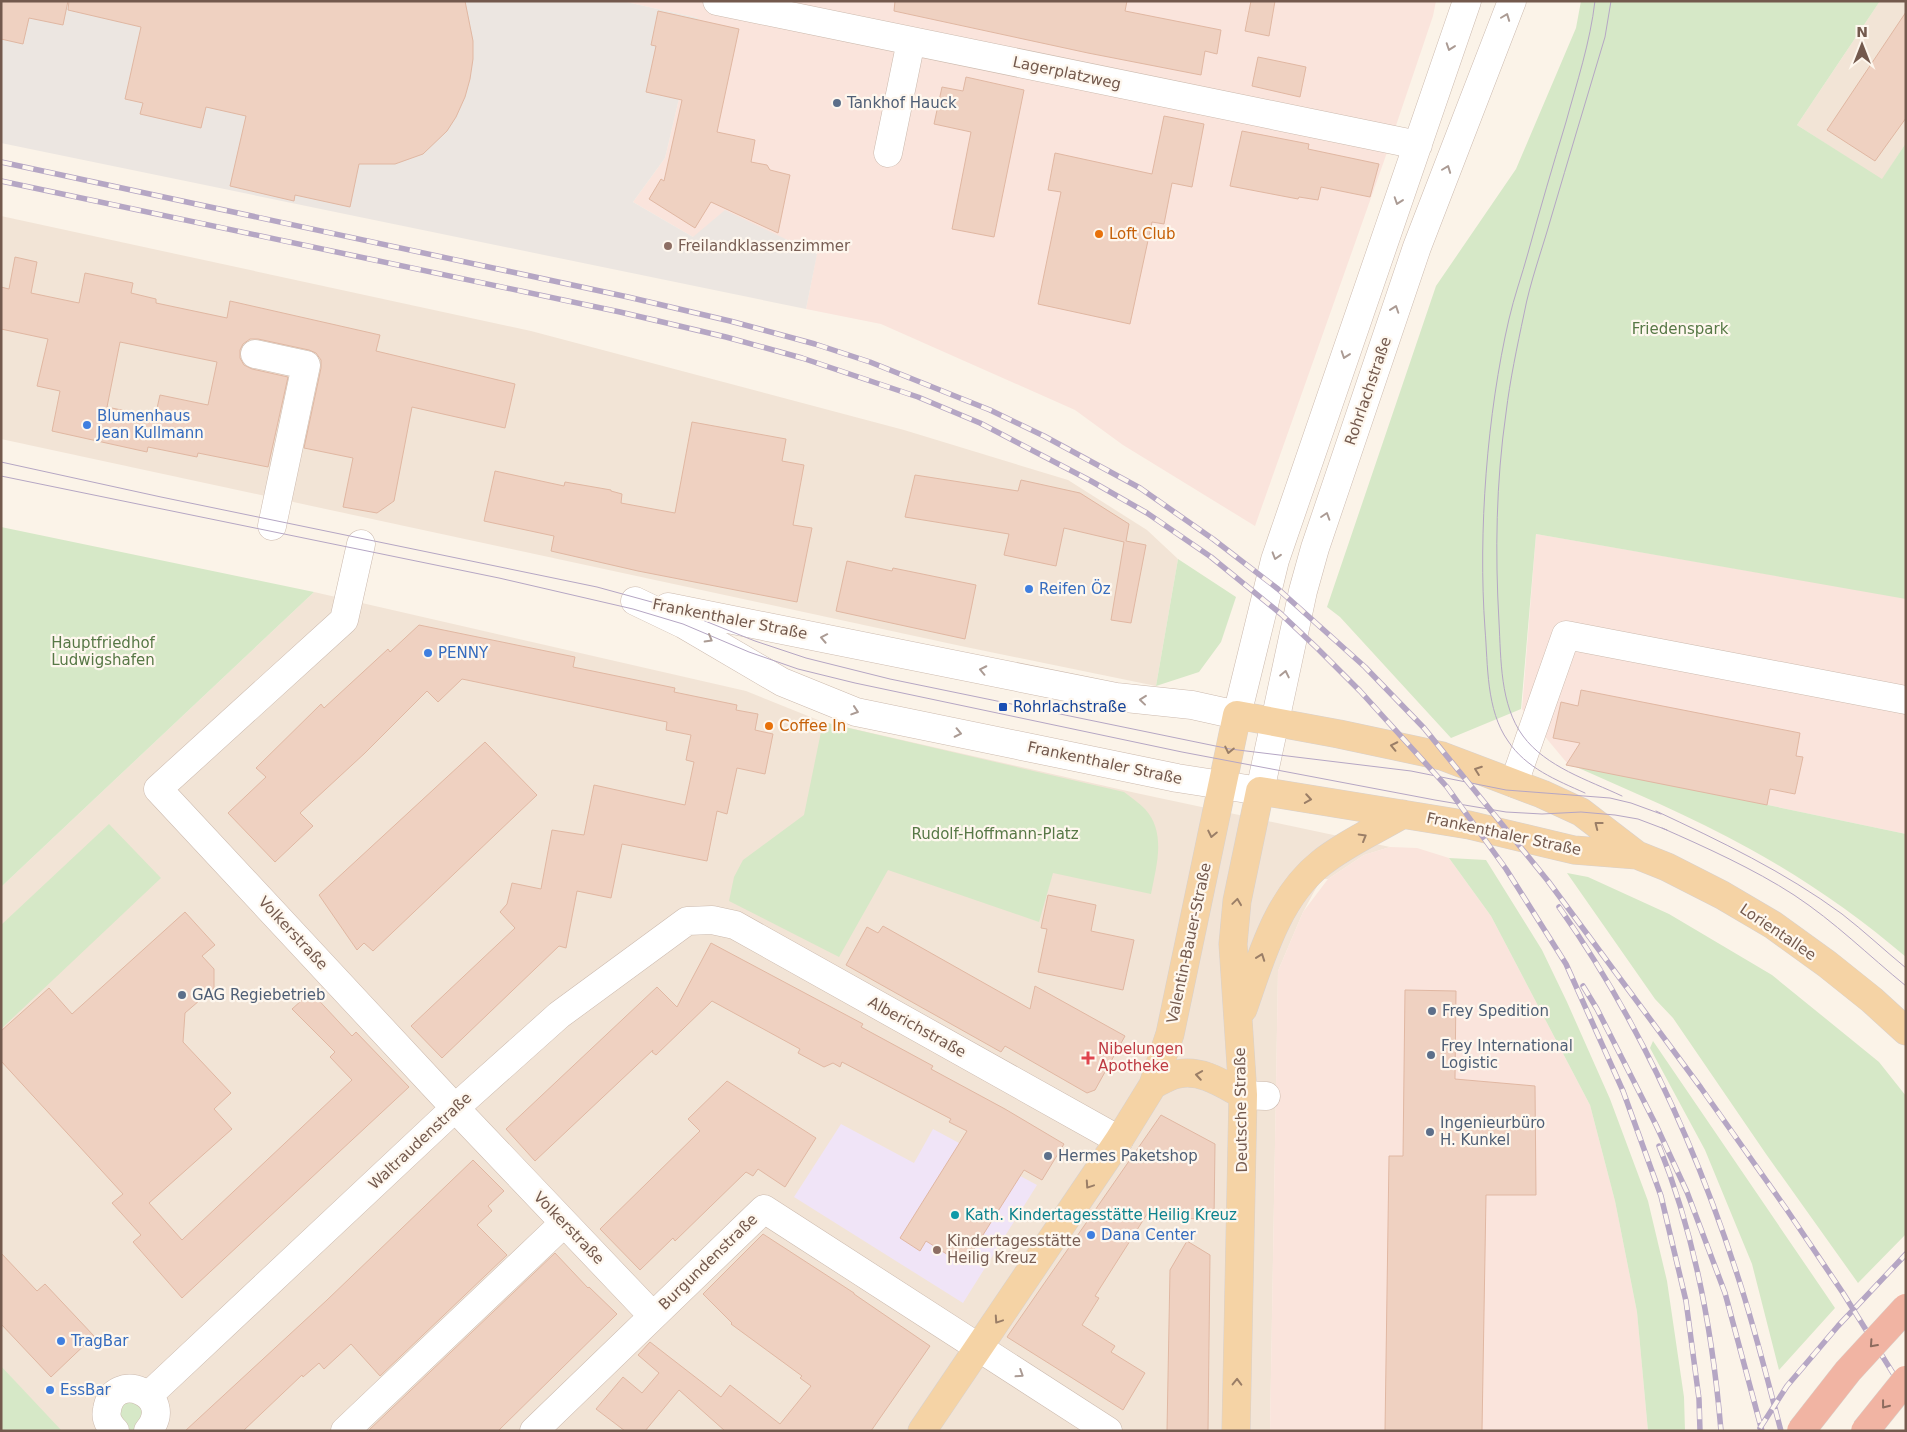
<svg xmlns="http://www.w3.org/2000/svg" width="1907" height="1432" font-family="'DejaVu Sans',sans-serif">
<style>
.residential{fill:#f2e4d6}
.commercial{fill:#fae4dc}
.industrial{fill:#ece6e1}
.education{fill:#f0e4f7}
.green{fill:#d6e8c7}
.building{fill:#efd1c1;stroke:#e0b7a2;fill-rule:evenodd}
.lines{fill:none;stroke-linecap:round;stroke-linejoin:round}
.minor-casing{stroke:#ccbaae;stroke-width:29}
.major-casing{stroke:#d8d1cd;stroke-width:29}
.minor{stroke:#fff;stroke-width:28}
.major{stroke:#f5d3a5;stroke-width:28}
.tram{stroke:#b5a6c4;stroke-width:1}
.rail-casing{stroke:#b5a6c4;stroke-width:5.5}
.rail{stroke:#fef7ee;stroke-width:4;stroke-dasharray:11;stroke-linecap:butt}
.highway-bridge-casing{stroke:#d8d1cd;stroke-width:29;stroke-linecap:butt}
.highway-bridge{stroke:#f1b4a3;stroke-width:28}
.oneway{stroke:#ab9b94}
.oneway2{stroke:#9a7e67}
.oneway3{stroke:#8c6b5e}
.service-dot{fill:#5c6f8a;stroke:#fef7ee;stroke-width:2}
.food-dot{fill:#e8710a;stroke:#fef7ee;stroke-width:2}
.education-dot{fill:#8d6e63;stroke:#fef7ee;stroke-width:2}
.shop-dot{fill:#3f7fe0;stroke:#fef7ee;stroke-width:2}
.transit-dot{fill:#1a4fb4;stroke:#fef7ee;stroke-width:2}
.health-dot{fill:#e0444e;stroke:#fef7ee;stroke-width:2}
.culture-dot{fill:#0f9aa8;stroke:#fef7ee;stroke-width:2}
.labels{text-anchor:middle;stroke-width:4.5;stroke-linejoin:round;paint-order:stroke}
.street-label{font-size:15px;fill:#73594d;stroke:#fef7ee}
.service-label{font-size:15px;fill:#4e5e75;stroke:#fef7ee;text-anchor:start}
.food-label{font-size:15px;fill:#c56008;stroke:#fef7ee;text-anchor:start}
.education-label{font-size:15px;fill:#785e54;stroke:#fef7ee;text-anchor:start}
.park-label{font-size:15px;fill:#577846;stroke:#fef7ee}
.shop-label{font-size:15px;fill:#366cbe;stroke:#fef7ee;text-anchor:start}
.transit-label{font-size:15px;fill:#164399;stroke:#fef7ee;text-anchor:start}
.health-label{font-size:15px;fill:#be3a42;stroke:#fef7ee;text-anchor:start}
.culture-label{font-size:15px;fill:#0d838f;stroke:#fef7ee;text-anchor:start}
</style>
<rect width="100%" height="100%" fill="#fbf3e8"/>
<path class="residential" d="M 1880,1 L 1906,1 L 1906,143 L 1882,180 L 1797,125 Z
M 1,216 L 531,331 L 904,430 L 1068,480 L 1147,530 L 1178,559 L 1156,686 L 961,646 L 1,439 Z
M 314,592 L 746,691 L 823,722 L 1136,793 L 1390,847 L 1364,855 L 1328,879 L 1321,879 L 1303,912 L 1278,971 L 1270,1431 L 1,1431 L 32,1400 L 1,1366 L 1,887 Z"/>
<path class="commercial" d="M 622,1 L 1436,1 L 1433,16 L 1384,161 L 1255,526 L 1123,445 L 1075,410 L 881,324 L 806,309 L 817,253 L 780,237 L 693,237 L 633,202 L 665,158 L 698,18 Z
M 1536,534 L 1906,598 L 1906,834 L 1567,763 L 1522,709 Z
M 1390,847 L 1417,848 L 1449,858 L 1491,916 L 1590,1105 L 1615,1201 L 1637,1312 L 1648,1431 L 1270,1431 L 1278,971 L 1303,912 L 1328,879 L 1364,855 Z"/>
<path class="industrial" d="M 1,1 L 622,1 L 698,18 L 665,158 L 633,202 L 693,237 L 725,210 L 817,254 L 806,309 L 1,143 Z"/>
<path class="education" d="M 841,1124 L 914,1163 L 933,1129 L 1037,1185 L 963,1303 L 794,1197 Z"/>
<path class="green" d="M 1581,1 L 1880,1 L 1797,125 L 1882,179 L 1906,143 L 1906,599 L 1536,534 L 1521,709 L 1451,738 L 1340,617 L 1327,607 L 1436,286 L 1516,169 L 1576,28 Z
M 1,527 L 314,592 L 1,887 Z
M 1178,559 L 1236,597 L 1221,642 L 1199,672 L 1156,686 Z
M 823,722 L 1124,792 C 1131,797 1139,803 1145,809 C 1167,833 1156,867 1151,894 L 1053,873 L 1039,922 L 888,870 L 839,957 L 729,901 L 734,877 L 743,860 L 804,815 Z
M 1567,763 L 1906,834 L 1906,957 C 1858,916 1805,879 1750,849 C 1691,816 1628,790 1567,763 Z
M 109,824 L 161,878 L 1,1029 L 1,925 Z
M 1449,858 L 1486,860 L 1542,950 L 1567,1002 L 1610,1099 L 1648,1201 L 1667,1281 L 1684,1397 L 1685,1431 L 1648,1431 L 1637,1312 L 1615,1201 L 1590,1105 L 1491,916 Z
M 1567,873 L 1588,877 L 1669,914 L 1772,975 L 1879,1062 L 1906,1096 L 1906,1234 L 1858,1283 L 1766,1154 L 1673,1018 L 1655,999 Z
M 1653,1041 L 1835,1308 L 1779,1370 L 1752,1264 L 1705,1150 L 1650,1048 Z
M 1,1366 L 62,1431 L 1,1431 Z
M 142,1391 L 148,1431 L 115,1431 L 108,1405 Z"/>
<path class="building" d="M 1,1 L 68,1 L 63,25 L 29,18 L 23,44 L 1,39 Z
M 69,1 L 465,1 L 473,41 L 473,59 L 470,79 L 465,97 L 456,117 L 447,131 L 423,154 L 395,164 L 359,164 L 350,207 L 295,195 L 294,201 L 230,186 L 246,116 L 206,107 L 201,128 L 140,114 L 143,103 L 125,99 L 141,27 L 68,10 Z
M 895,1 L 1127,1 L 1125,11 L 1221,30 L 1217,54 L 1205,51 L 1201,75 L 1088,53 L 894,11 Z
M 1251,1 L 1275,1 L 1269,36 L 1245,31 Z
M 658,11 L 739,29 L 717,132 L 755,140 L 751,162 L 767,165 L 770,170 L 790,175 L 778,233 L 711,202 L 695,228 L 649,199 L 661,179 L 664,181 L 682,100 L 646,92 L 656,46 L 651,45 Z
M 1906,12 L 1906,118 L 1875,161 L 1827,130 Z
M 1258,57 L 1306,67 L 1300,97 L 1252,86 Z
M 966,77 L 1024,90 L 994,237 L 952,229 L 971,132 L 934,124 L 942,87 L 963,91 Z
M 1164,116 L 1204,124 L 1192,187 L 1172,183 L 1164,224 L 1152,222 L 1130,324 L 1038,304 L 1061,192 L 1048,190 L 1055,153 L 1152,174 Z
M 1242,131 L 1309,144 L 1308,149 L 1379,164 L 1370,197 L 1321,187 L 1318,200 L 1299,197 L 1298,199 L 1230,186 Z
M 15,257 L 37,262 L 31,293 L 79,303 L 85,273 L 133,283 L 131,293 L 156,299 L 156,303 L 227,318 L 230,301 L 380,335 L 376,351 L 515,384 L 505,428 L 412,407 L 394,501 L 377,513 L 343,507 L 353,458 L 304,448 L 321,368 L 321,360 L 316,353 L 309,350 L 258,339 L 250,339 L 243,344 L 240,350 L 240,358 L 244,365 L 252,369 L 288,377 L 268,467 L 198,453 L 197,457 L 148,447 L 147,452 L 52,431 L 60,391 L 37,386 L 48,339 L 1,329 L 1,287 L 9,289 ZM 120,342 L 217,362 L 208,405 L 160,395 L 155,417 L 107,407 Z
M 692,422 L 786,439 L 782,461 L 804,465 L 793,525 L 812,528 L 797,602 L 638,571 L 551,551 L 554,536 L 484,521 L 495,471 L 564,486 L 565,482 L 611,490 L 611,491 L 622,494 L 621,503 L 675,513 Z
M 915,475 L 1018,491 L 1021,480 L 1080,493 L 1129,524 L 1126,541 L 1146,545 L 1131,623 L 1111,620 L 1124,542 L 1064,528 L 1056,566 L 1004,555 L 1009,534 L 905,517 Z
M 847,561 L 892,571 L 893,568 L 976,585 L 965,639 L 836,611 Z
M 419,625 L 575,657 L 573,667 L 675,688 L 674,692 L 737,705 L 736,710 L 758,714 L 755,730 L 773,734 L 765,774 L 737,768 L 727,814 L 717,811 L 707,861 L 622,844 L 611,898 L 577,891 L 566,948 L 559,946 L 442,1058 L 411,1026 L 515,928 L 500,912 L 507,904 L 512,883 L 541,889 L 552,830 L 584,835 L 594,785 L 685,805 L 694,762 L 686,760 L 691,735 L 666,730 L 667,722 L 462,679 L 438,702 L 427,691 L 365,753 L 300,813 L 313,826 L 275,862 L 228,813 L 266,777 L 256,768 L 321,704 L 324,708 L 388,649 L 390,652 Z
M 1581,690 L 1800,733 L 1796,756 L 1803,757 L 1795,794 L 1770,789 L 1767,805 L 1566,765 L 1580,743 L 1553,738 L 1561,702 L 1578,706 Z
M 485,742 L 537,795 L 373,951 L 364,943 L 357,950 L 319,895 Z
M 1048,895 L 1096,905 L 1091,931 L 1134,940 L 1123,990 L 1038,972 L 1047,929 L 1041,928 Z
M 185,912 L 215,945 L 202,956 L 214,969 L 214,988 L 185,1013 L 183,1042 L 231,1093 L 214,1109 L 232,1129 L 149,1203 L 182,1240 L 352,1080 L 330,1057 L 335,1052 L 292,1009 L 311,992 L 352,1036 L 356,1032 L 409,1087 L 182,1298 L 133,1242 L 141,1235 L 112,1203 L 123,1194 L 1,1061 L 1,1031 L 49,988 L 72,1014 Z
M 883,926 L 1030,1009 L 1035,986 L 1125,1036 L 1095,1090 L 1087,1093 L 1005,1046 L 1001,1052 L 846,965 L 867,927 L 878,933 Z
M 711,943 L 863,1024 L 861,1027 L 933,1066 L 931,1069 L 1005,1109 L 1064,1144 L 1042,1180 L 1024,1170 L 964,1265 L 926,1241 L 920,1251 L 900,1238 L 967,1131 L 949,1122 L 951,1119 L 842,1062 L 840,1067 L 833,1063 L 824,1067 L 798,1053 L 800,1049 L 712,1001 L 656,1055 L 652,1052 L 653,1050 L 535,1161 L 506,1129 L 657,987 L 677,1007 Z
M 1405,990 L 1456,991 L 1455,1079 L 1535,1086 L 1536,1195 L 1486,1195 L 1482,1431 L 1385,1431 L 1389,1156 L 1403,1156 Z
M 727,1081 L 816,1138 L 785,1187 L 758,1169 L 753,1176 L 746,1172 L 675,1241 L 673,1238 L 640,1270 L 600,1229 L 700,1131 L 688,1119 Z
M 1161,1115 L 1215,1144 L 1214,1219 L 1161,1218 L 1149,1211 L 1095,1296 L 1099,1298 L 1082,1325 L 1115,1346 L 1111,1352 L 1145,1373 L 1123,1410 L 1007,1337 Z
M 473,1160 L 504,1191 L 488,1206 L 492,1211 L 477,1225 L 507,1255 L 380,1376 L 351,1344 L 324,1369 L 319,1363 L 303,1377 L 302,1375 L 243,1431 L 185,1431 L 327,1300 Z
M 763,1234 L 854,1293 L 854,1294 L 930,1346 L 871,1431 L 725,1431 L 679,1390 L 645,1431 L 625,1431 L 596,1409 L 623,1377 L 642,1393 L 659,1373 L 638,1355 L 650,1342 L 721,1397 L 730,1385 L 780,1424 L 811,1386 L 800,1378 L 802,1376 L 731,1324 L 732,1323 L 703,1294 Z
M 1187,1241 L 1210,1255 L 1208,1431 L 1167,1431 L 1170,1270 Z
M 1,1253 L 37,1291 L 45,1284 L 94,1336 L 51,1377 L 1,1324 Z
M 555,1253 L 588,1288 L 589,1287 L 617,1314 L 498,1431 L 368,1431 Z"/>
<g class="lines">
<defs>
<path id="minor" d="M 717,1 L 1418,145
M 888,153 L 911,41
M 255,354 L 306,365 L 272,526
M 361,544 L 344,620 L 158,789 L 455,1108 L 653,1316
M 635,601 L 683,624 L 782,682 L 856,712 L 1177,778 L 1260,791 L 1303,591 L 1315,548 L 1417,247 L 1512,1
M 668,607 L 1116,697 L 1192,705 L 1237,715 L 1275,560 L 1467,1
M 1514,783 L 1566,635 L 1906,700
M 1243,1095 L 1266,1096
M 149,1395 L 455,1108 L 559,1015 L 687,921 L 712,920 L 735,925 L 1119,1140
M 115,1431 C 109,1425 105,1418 107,1410 C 113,1368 178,1395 148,1431
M 345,1431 L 564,1223
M 534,1431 L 764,1209 L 1108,1431"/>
<path id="major" d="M 1243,1009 C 1261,958 1277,898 1321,863 C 1346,843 1376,830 1403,814
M 1153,1085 C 1161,1081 1170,1075 1178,1074 C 1202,1069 1223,1084 1243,1095
M 922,1431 L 1119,1140 L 1153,1085 L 1170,1034 L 1237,715 L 1339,734 L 1442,756 L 1542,794 L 1581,812 L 1637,855 L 1667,867 L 1722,895 L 1773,925 L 1827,964 L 1872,1000 L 1906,1031
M 1236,1431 L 1243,1095 L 1233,944 L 1237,901 L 1260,791 L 1469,825 L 1574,850 L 1637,855"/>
</defs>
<use href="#minor" class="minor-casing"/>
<use href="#major" class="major-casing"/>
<use href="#minor" class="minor"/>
<use href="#major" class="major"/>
<path class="tram" d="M 1611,1 L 1605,37 C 1587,97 1569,157 1551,218 C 1542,250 1530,282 1524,314 C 1517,347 1510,380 1506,413 C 1496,482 1495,553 1499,622 C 1501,659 1500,705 1523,736 C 1546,767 1588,780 1622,796
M 1,462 L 161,497 L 597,587 L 670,607 L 755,641 L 806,658 L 890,679 L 1230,749 L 1411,771 L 1506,790 L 1610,798 L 1631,803 L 1661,814
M 1,476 L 499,578 L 633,609 L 683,624 L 749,652 L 798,669 L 855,683 L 1182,752 L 1435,800 L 1506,812 L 1542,814 L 1581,812 L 1615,815 L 1638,819 L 1667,830
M 1585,793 C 1556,780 1526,768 1508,741 C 1486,710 1488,665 1485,629 C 1478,532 1487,414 1509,319 C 1514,297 1522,275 1528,253 C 1540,209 1553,165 1566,122 C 1577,82 1590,43 1595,1
M 1656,811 C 1720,841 1785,872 1842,914 C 1864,931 1884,950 1906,968
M 1662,828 C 1705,847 1754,869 1794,895 C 1835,922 1868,955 1906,986"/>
<defs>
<path id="rail" d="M 1,162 L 628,297 L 730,321 L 815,344 L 870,362 L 990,410 L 1044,436 L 1140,488 L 1213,539 L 1278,589 L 1365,667 L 1424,728 L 1548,881 L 1701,1088 L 1787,1210 L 1843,1293 L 1906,1394
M 1,181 L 620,312 L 726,337 L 802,358 L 918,397 L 980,423 L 1091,481 L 1147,513 L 1211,557 L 1281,614 L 1317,648 L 1360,691 L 1447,787 L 1506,869 L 1566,964 L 1623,1091 L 1661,1196 L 1686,1301 L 1699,1399 L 1700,1431
M 1559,907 C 1638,1019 1695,1144 1737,1274 C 1754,1325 1767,1378 1781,1431
M 1583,986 L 1597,1009 L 1656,1125 L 1687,1192 L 1725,1293 L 1762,1431
M 1659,1146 C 1695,1235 1713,1335 1721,1431
M 1760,1428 L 1787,1386 L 1838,1326 L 1906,1254"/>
</defs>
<use href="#rail" class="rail-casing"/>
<use href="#rail" class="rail"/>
<defs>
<path id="highway-bridge" d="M 1801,1431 L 1848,1371 L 1906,1308
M 1865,1431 L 1906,1380"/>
</defs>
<use href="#highway-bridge" class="highway-bridge-casing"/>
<use href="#highway-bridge" class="highway-bridge"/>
</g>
<defs><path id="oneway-chevron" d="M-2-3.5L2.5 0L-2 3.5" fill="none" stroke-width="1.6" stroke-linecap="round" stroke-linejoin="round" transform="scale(1.25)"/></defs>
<g class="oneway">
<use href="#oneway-chevron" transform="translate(1506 17) rotate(-69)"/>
<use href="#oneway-chevron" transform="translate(1450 47) rotate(109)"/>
<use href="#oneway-chevron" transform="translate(1447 169) rotate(-69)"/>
<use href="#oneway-chevron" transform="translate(1398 201) rotate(109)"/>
<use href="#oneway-chevron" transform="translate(1395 309) rotate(-71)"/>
<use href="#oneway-chevron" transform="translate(1345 355) rotate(109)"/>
<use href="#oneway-chevron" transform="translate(1326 516) rotate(-72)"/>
<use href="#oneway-chevron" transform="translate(1276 556) rotate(107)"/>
<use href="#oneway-chevron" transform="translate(824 638) rotate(-169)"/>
<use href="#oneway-chevron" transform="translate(709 639) rotate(30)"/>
<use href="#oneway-chevron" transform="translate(983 670) rotate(-168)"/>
<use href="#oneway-chevron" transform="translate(1285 674) rotate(-78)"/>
<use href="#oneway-chevron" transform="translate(1143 700) rotate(-174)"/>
<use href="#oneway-chevron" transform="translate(855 711) rotate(18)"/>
<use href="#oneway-chevron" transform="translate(958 733) rotate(12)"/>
<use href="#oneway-chevron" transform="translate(1020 1374) rotate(33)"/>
</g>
<g class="oneway2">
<use href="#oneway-chevron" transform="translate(1394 746) rotate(-168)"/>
<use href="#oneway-chevron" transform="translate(1229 750) rotate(102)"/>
<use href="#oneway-chevron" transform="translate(1478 770) rotate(-160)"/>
<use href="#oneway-chevron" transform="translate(1308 799) rotate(9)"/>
<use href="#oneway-chevron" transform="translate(1598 825) rotate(-142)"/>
<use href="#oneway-chevron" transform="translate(1212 834) rotate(102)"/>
<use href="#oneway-chevron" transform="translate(1363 837) rotate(-30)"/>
<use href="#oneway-chevron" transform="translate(1237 902) rotate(-82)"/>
<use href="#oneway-chevron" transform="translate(1261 957) rotate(-70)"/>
<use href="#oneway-chevron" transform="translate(1199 1075) rotate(-171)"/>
<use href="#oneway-chevron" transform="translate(1089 1185) rotate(124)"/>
<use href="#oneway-chevron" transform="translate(998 1320) rotate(124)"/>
<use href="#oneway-chevron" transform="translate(1237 1382) rotate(-89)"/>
</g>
<g class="oneway3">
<use href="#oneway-chevron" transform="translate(1873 1344) rotate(132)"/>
<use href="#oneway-chevron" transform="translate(1885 1405) rotate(128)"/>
</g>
<g class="service-dot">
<circle cx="837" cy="103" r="5"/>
<circle cx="182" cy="995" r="5"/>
<circle cx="1432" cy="1011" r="5"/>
<circle cx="1431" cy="1055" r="5"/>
<circle cx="1430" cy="1132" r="5"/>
<circle cx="1048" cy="1156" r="5"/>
</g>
<g class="food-dot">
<circle cx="1099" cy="234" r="5"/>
<circle cx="769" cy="726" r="5"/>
</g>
<g class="education-dot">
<circle cx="668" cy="246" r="5"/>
<circle cx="937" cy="1250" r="5"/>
</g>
<g class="shop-dot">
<circle cx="87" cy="425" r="5"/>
<circle cx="1029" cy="589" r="5"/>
<circle cx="428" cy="653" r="5"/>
<circle cx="1091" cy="1235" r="5"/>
<circle cx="61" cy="1341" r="5"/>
<circle cx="50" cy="1390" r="5"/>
</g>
<rect class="transit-dot" x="998" y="702" width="10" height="10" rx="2.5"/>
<path class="health-dot" d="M1085.5 1050.5h5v5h5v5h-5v5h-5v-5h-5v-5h5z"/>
<circle class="culture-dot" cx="955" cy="1215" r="5"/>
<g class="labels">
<g class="street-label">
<text transform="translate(1067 73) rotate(12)" y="5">Lagerplatzweg</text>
<text transform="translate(1368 391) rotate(-71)" y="5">Rohrlachstraße</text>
<text transform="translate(730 619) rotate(11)" y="5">Frankenthaler Straße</text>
<text transform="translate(1105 763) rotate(12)" y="5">Frankenthaler Straße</text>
<text transform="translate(1504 834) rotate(12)" y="5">Frankenthaler Straße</text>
<text transform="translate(1778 932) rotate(34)" y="5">Lorientallee</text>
<text transform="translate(293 933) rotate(47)" y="5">Volkerstraße</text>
<text transform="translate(1189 943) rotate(-78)" y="5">Valentin-Bauer-Straße</text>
<text transform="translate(917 1027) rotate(29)" y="5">Alberichstraße</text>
<text transform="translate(1241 1110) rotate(-91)" y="5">Deutsche Straße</text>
<text transform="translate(420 1141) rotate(-43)" y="5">Waltraudenstraße</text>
<text transform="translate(569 1228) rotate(46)" y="5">Volkerstraße</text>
<text transform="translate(708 1262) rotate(-44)" y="5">Burgundenstraße</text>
</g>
<g class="service-label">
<text x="847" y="108">Tankhof Hauck</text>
<text x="192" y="1000">GAG Regiebetrieb</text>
<text x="1442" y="1016">Frey Spedition</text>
<text x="1441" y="1051">Frey International<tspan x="1441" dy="17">Logistic</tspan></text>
<text x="1440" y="1128">Ingenieurbüro<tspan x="1440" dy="17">H. Kunkel</tspan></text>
<text x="1058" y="1161">Hermes Paketshop</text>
</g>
<g class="food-label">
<text x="1109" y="239">Loft Club</text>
<text x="779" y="731">Coffee In</text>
</g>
<g class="education-label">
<text x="678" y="251">Freilandklassenzimmer</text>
<text x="947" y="1246">Kindertagesstätte<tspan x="947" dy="17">Heilig Kreuz</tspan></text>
</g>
<g class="park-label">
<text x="1680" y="334">Friedenspark</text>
<text x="103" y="648">Hauptfriedhof<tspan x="103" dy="17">Ludwigshafen</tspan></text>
<text x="995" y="839">Rudolf-Hoffmann-Platz</text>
</g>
<g class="shop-label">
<text x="97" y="421">Blumenhaus<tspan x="97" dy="17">Jean Kullmann</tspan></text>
<text x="1039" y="594">Reifen Öz</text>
<text x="438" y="658">PENNY</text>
<text x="1101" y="1240">Dana Center</text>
<text x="71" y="1346">TragBar</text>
<text x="60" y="1395">EssBar</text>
</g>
<g class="transit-label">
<text x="1013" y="712">Rohrlachstraße</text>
</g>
<g class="health-label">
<text x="1098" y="1054">Nibelungen<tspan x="1098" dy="17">Apotheke</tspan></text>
</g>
<g class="culture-label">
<text x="965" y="1220">Kath. Kindertagesstätte Heilig Kreuz</text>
</g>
</g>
<rect width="1907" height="1432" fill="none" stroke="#73594d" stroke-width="5"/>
<g transform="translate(1862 45)" stroke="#fef7ee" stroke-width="4" paint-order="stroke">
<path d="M0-4L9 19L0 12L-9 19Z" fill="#73594d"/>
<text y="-8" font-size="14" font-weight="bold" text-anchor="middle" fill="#73594d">N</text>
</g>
</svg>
